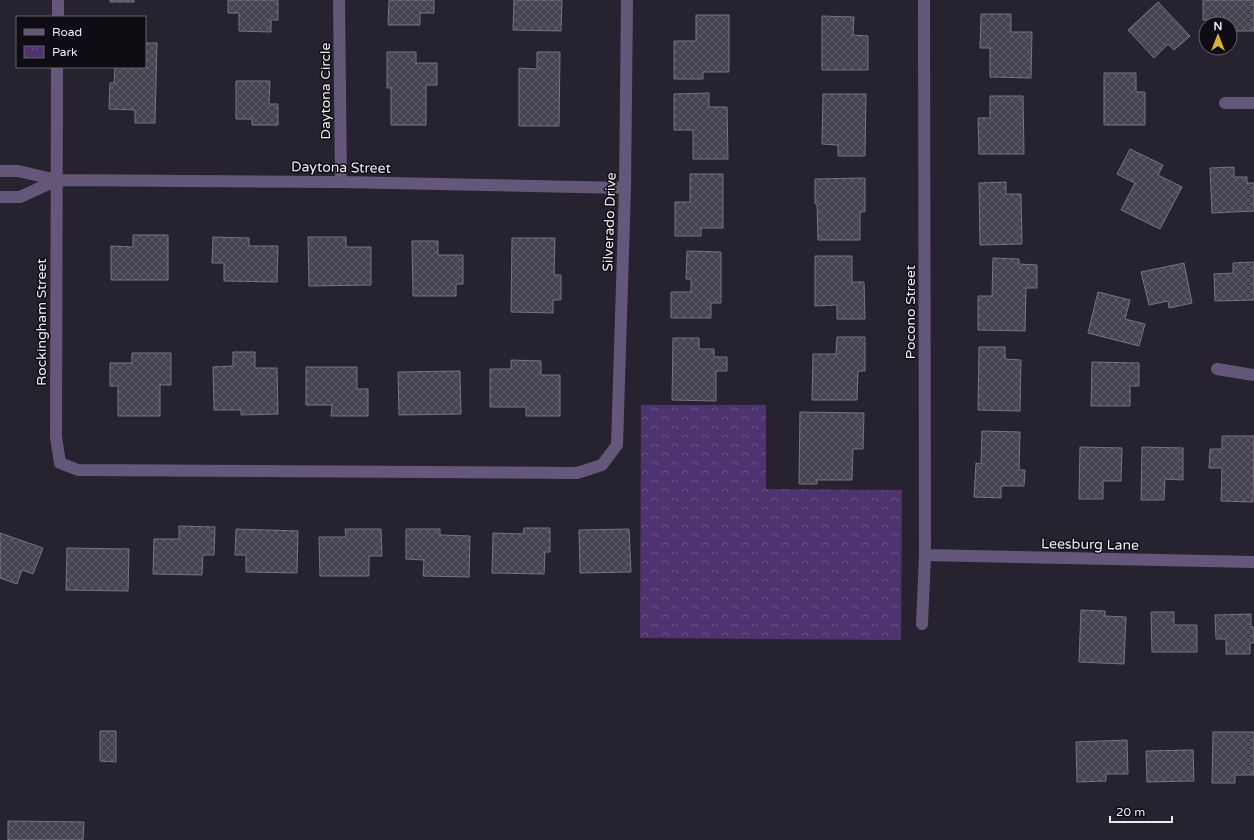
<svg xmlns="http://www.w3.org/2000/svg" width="1254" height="840" font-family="'Varela Round',sans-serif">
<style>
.park{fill:url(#park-crowns)}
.building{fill:url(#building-cross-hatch);stroke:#787282}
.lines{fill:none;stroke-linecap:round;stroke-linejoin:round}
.minor{stroke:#65577a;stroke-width:12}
.labels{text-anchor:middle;stroke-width:3;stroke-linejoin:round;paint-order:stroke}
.street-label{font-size:14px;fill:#ece9f2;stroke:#0f0d13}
</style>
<defs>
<pattern id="park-crowns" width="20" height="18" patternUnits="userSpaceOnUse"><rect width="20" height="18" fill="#4f3371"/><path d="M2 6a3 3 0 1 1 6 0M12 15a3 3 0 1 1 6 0" fill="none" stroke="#685186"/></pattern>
<pattern id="building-cross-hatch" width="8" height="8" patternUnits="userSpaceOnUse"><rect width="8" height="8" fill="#474250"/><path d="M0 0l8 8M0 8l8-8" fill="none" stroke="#625d6a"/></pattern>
</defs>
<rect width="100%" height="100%" fill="#27222f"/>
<path class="park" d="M 641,405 L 766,405 L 766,489 L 902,490 L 901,640 L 640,638 Z"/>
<path class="building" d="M 110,0 L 134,0 L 134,2 L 110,2 Z
M 228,0 L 278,0 L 278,20 L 271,20 L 271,32 L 239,31 L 239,13 L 228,13 Z
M 389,0 L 434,0 L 434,13 L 420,13 L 420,25 L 388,25 Z
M 514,0 L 562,0 L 561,31 L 513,30 Z
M 1203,0 L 1254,0 L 1254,31 L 1230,31 L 1230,24 L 1224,24 L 1224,20 L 1203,20 Z
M 1158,2 L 1190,36 L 1174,50 L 1168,44 L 1154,58 L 1128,30 Z
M 981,14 L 1011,14 L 1011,32 L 1032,32 L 1031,78 L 990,77 L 990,48 L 980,48 Z
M 696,15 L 729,15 L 729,72 L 703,72 L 703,79 L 674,79 L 674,41 L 696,41 Z
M 822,16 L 854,17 L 853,35 L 868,36 L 868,70 L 822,70 Z
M 145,43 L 157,43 L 155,123 L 135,123 L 135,110 L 109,109 L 110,83 L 114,83 L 115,67 L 145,67 Z
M 387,52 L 416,52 L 416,63 L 437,63 L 437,85 L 426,85 L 426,125 L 391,125 L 391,88 L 387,88 Z
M 537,52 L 560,52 L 559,126 L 519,126 L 519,68 L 537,69 Z
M 1104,73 L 1136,73 L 1136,92 L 1145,92 L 1145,125 L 1104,125 Z
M 236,81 L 270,81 L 269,104 L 278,104 L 278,125 L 252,125 L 252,119 L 236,119 Z
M 709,93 L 709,107 L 727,107 L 728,159 L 693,159 L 693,130 L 674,130 L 674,94 Z
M 823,94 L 866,94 L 865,156 L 838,156 L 838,145 L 822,144 Z
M 990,96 L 1023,96 L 1024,154 L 979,154 L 978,118 L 990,118 Z
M 1130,149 L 1163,165 L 1158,175 L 1182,187 L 1160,229 L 1121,210 L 1135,183 L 1117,174 Z
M 1234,167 L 1234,177 L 1247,177 L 1247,183 L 1254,183 L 1254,211 L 1212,213 L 1210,168 Z
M 690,174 L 723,174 L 723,228 L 701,228 L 701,236 L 675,236 L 675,202 L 690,202 Z
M 865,178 L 865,212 L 860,212 L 860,240 L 818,240 L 817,204 L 815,204 L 815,179 Z
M 1006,182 L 1006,194 L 1021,194 L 1022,244 L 980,245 L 979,183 Z
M 133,235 L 168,235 L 168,280 L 111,280 L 111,246 L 133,247 Z
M 213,237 L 249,238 L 249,246 L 278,246 L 277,282 L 224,281 L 224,263 L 212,263 Z
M 308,237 L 346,237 L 346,247 L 371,247 L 371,285 L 309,286 Z
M 512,238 L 555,238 L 554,275 L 561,275 L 561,300 L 553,300 L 553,313 L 511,312 Z
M 412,241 L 438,241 L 438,255 L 463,255 L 463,284 L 456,284 L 456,296 L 413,296 Z
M 687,251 L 721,252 L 721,303 L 711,303 L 711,318 L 671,318 L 671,292 L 691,292 L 691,279 L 686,279 Z
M 815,256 L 852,256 L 852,282 L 864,282 L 865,319 L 837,319 L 837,305 L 815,306 Z
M 993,258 L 1019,259 L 1019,264 L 1037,265 L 1037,288 L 1026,288 L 1025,331 L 978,330 L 978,296 L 992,296 Z
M 1254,262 L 1254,300 L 1215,301 L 1214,274 L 1233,273 L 1233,263 Z
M 1184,263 L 1192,303 L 1169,308 L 1168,301 L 1149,305 L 1141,272 Z
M 1098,292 L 1130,300 L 1125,319 L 1145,324 L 1139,346 L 1088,333 Z
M 837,337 L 865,337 L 865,371 L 858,371 L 857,400 L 812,400 L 813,354 L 836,354 Z
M 673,338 L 699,338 L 699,349 L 714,349 L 714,357 L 727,357 L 727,371 L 716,371 L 716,401 L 672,400 Z
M 979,347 L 1005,347 L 1005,359 L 1021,360 L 1020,411 L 978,410 Z
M 233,352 L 255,352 L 255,368 L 277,368 L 278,414 L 241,415 L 241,410 L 214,410 L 213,367 L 233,366 Z
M 132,353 L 171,353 L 171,385 L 160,385 L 160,416 L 118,416 L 118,386 L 110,386 L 110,363 L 132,363 Z
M 511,360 L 541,361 L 541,375 L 560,375 L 560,416 L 526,416 L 526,407 L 490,407 L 490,369 L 511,369 Z
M 1092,362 L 1139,363 L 1139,386 L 1130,386 L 1130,406 L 1091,406 Z
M 306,367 L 357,367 L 357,389 L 368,389 L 368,416 L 331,416 L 332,405 L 306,405 Z
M 460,371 L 461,414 L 399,415 L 398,372 Z
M 800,412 L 864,413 L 863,449 L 853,449 L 852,480 L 817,480 L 817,484 L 799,484 Z
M 982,431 L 1020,432 L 1019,470 L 1025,470 L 1024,486 L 1001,486 L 1001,498 L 974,497 L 976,463 L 981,464 Z
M 1222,436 L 1254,436 L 1253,502 L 1221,501 L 1222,468 L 1209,468 L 1210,449 L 1222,449 Z
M 1080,447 L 1122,448 L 1121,481 L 1103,481 L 1103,499 L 1079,499 Z
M 1142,447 L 1183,448 L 1183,480 L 1165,479 L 1164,500 L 1141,500 Z
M 179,526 L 215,527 L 214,555 L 203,555 L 202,575 L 153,574 L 154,539 L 179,539 Z
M 524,528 L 550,528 L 550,552 L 545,552 L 544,574 L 492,573 L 493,533 L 523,534 Z
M 236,529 L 298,531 L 297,573 L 246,572 L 246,555 L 235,555 Z
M 345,529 L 381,529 L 382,556 L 369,556 L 369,576 L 320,576 L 319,537 L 346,537 Z
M 406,529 L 440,529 L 440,535 L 470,536 L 469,577 L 423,576 L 424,560 L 406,559 Z
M 629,529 L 631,572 L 580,573 L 579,530 Z
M 0,533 L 43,548 L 33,574 L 22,570 L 17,584 L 0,578 Z
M 67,548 L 129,549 L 128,591 L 66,590 Z
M 1081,610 L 1105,611 L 1105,616 L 1126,617 L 1124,664 L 1079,662 Z
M 1151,612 L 1174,612 L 1174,625 L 1197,625 L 1197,652 L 1152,652 Z
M 1251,614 L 1251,627 L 1254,627 L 1254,643 L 1250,643 L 1250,654 L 1226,654 L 1226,639 L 1216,639 L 1215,615 Z
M 100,731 L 116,731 L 116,762 L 100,761 Z
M 1213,732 L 1254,732 L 1254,775 L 1235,775 L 1235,783 L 1212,783 Z
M 1127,740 L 1128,774 L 1106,774 L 1106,781 L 1077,782 L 1076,742 Z
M 1193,750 L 1194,781 L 1147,782 L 1146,751 Z
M 8,821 L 84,822 L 83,840 L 8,840 Z"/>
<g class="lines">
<path class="minor" d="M 339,0 L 341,182
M 58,17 L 58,0
M 57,67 L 56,437 L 60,463 L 78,470 L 577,473 L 602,465 L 617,445 L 625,188 L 627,0
M 1225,103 L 1254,103
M 0,171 L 18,171 L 57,180 L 341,182 L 625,188
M 0,197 L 20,197 L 57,180
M 1217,369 L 1254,375
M 925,555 L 1254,562
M 922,624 L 925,555 L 924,0"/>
</g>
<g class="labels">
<g class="street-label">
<text transform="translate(325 91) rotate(-90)" y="5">Daytona Circle</text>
<text transform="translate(341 167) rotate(1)" y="5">Daytona Street</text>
<text transform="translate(609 222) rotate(-88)" y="5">Silverado Drive</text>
<text transform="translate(910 312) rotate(-90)" y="5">Pocono Street</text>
<text transform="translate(41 322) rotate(-90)" y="5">Rockingham Street</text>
<text transform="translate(1090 544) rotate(1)" y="5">Leesburg Lane</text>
</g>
</g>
<rect x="16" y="16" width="130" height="52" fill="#0f0d13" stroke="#67656c"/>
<rect x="24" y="29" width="20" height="6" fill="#65577a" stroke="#67656c"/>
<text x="52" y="36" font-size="12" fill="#ece9f2">Road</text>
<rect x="24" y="46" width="20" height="12" fill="url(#park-crowns)" stroke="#67656c"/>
<text x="52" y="56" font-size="12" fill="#ece9f2">Park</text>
<g transform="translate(1218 36)"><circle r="19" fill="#0f0d13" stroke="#67656c"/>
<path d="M0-3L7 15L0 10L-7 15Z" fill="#d8b434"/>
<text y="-6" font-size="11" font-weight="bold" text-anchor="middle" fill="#ece9f2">N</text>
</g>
<path d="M1110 816v6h62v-6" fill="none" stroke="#ece9f2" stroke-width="2"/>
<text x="1116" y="816" font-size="12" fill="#ece9f2" stroke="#0f0d13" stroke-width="3" paint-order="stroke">20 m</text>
</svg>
